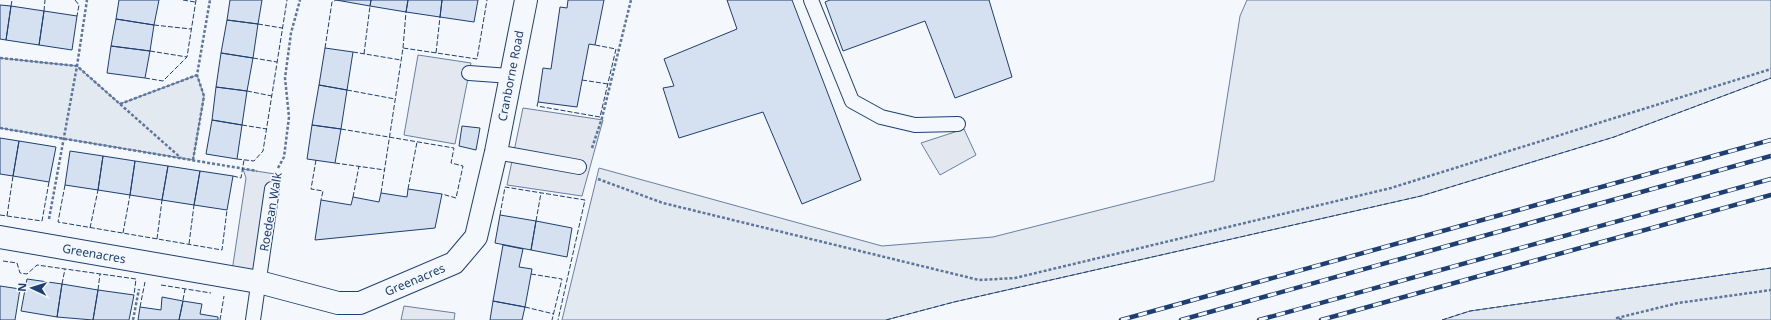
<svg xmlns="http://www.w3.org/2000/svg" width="1771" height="320" font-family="'Noto Sans',sans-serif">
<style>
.green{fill:#e3e9f0;stroke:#687fa3}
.parking{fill:#e3e8f0;stroke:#687fa3}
.building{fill:#d5e0f0;stroke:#1d3f73}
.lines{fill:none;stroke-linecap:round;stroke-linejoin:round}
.service-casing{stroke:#1d3f73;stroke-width:16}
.minor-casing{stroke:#1d3f73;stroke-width:24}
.path{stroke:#5e769c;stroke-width:2.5;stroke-dasharray:3 2;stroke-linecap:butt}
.service{stroke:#f4f7fb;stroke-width:14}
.minor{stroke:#f4f7fb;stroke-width:22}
.rail-casing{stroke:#1d3f73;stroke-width:4.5}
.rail{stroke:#f4f7fb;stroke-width:3;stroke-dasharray:9;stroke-linecap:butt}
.fence{stroke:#1d3f73;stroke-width:1;stroke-dasharray:5 2;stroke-linecap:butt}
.labels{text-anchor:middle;stroke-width:3;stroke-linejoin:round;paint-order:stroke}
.street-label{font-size:12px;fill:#1d3f73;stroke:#f4f7fb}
</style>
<rect width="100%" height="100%" fill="#f4f7fb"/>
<path class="green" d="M 1247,0 L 1771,0 L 1771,78 L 1614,137 L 1421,196 L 954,302 L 886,320 L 562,320 L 599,168 L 882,246 L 993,237 L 1214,181 L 1240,16 Z
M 0,58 L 77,66 L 120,104 L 197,75 L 204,96 L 193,160 L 0,128 Z
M 1771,268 L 1771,320 L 1442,320 L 1470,311 Z"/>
<path class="parking" d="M 418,55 L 471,63 L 455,144 L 404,135 Z
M 523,108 L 603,120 L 582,196 L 507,185 Z
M 964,129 L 976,155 L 940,175 L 921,143 Z
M 243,169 L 275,174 L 259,282 L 231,278 L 246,178 Z
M 404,306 L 455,313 L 454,320 L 401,320 Z"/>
<path class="building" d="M 119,0 L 159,0 L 154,25 L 116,19 Z
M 230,0 L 262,0 L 258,24 L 227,20 Z
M 336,0 L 371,0 L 370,6 Z
M 371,0 L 408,0 L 406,12 L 370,6 Z
M 408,0 L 442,0 L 440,17 L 406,12 Z
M 442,0 L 478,0 L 474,22 L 440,17 Z
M 568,0 L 604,0 L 595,45 L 589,44 L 577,107 L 538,102 L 543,68 L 551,69 L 560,7 L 567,8 Z
M 727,0 L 792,0 L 861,180 L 802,204 L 763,112 L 679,138 L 663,88 L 674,86 L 664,59 L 737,29 Z
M 830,0 L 989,0 L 1012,77 L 955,98 L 925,21 L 843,51 L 825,2 Z
M 0,5 L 11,6 L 6,40 L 0,39 Z
M 11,6 L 44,11 L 39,45 L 6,40 Z
M 44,11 L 77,16 L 72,50 L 39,45 Z
M 116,19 L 154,25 L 150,51 L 111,46 Z
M 227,20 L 258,24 L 253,58 L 221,53 Z
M 111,46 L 150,51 L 145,78 L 107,73 Z
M 325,48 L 353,52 L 347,90 L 319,85 Z
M 221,53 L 253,58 L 247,91 L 216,87 Z
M 319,85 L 347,90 L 341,129 L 312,125 Z
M 216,87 L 247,91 L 242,125 L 212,120 Z
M 212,120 L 242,125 L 237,159 L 206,154 Z
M 312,125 L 341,129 L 335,163 L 307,159 Z
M 462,126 L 480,128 L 476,150 L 459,146 Z
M 0,138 L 19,141 L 13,176 L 0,174 Z
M 19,141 L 56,147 L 49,182 L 13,176 Z
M 70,151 L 103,156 L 98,190 L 65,185 Z
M 103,156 L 135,161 L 130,195 L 98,190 Z
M 135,161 L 168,166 L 162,200 L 130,195 Z
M 168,166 L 200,171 L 194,205 L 162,200 Z
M 200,171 L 233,176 L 227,210 L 194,205 Z
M 408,189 L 442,194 L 435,228 L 315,240 L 321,200 L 351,205 L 353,197 L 379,202 L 381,193 L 407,197 Z
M 500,215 L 536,221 L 531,250 L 495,243 Z
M 536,221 L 572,228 L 567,257 L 531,250 Z
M 503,245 L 523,249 L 519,267 L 532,269 L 525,307 L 493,301 Z
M 27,279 L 62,284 L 57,317 L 21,311 Z
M 62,284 L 98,290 L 93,320 L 57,317 Z
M 0,286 L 20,289 L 15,320 L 0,320 Z
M 98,290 L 134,295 L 129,320 L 93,320 Z
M 162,297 L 183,301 L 179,320 L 138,320 L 140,307 L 161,310 Z
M 183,301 L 202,304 L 200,314 L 218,317 L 218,320 L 179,320 Z
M 493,301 L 525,307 L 522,320 L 490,320 Z"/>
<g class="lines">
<defs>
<path id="service" d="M 811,0 L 852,101 L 881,117 L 915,125 L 958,124
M 469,73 L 511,76
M 496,152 L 579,167
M 253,320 L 272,189"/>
<path id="minor" d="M 0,237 L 259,282 L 338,303 L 360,303 L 454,263 L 476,237 L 496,152 L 526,0"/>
</defs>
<use href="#service" class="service-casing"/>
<use href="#minor" class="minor-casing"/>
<path class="path" d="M 0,58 L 77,66 L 181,158
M 120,104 L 197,75 L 210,0
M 0,128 L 257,171
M 592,148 L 602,118 L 631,0
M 193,160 L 204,96 L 197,75
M 278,168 L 284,157 L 289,117 L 285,78 L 291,33 L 300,0
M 598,179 L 663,203 L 979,280 L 1015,278 L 1391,188 L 1771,69
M 49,219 L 77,66 L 87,0
M 133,320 L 139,289
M 1622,320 L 1617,318 L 1678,303 L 1771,290"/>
<use href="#service" class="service"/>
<use href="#minor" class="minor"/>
<defs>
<path id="rail" d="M 1121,320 L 1771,140
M 1181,320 L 1771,156
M 1259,320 L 1771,179
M 1321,320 L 1771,195"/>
</defs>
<use href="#rail" class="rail-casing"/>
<use href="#rail" class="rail"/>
<path class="fence" d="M 75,0 L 79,5 L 77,16
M 183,0 L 195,2
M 11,6 L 12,0
M 44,11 L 45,0
M 258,24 L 282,28
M 154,25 L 191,29
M 325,48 L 332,2 L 336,0
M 403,48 L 406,12
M 150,51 L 187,57
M 353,52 L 401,60
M 436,53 L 440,17
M 364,54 L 370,6
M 253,58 L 277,62
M 145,78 L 163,81 L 187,57 L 196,0
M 582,80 L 608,84
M 347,90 L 395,99
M 247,91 L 272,96
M 538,102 L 537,106 L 600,117 L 616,49 L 595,45
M 242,125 L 267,129
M 341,129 L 454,148 L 451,163 L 463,166 L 456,198 L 442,194
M 237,159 L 254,161 L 263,151 L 287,0
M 316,160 L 311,189 L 323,191 L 321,200
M 335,163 L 385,170
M 233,176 L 241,178 L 244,160
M 65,185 L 58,222 L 222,250 L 227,210
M 408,189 L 417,142
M 381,193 L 403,48 L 477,59 L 487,0
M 353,197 L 359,166
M 0,215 L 42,221 L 49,182
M 500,215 L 505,187 L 585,200 L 558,320
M 7,216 L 13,176
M 536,221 L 541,193
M 90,228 L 98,190
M 123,233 L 130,195
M 157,239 L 162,200
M 189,244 L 194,205
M 3,261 L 17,263 L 20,273 L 27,274 L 37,265 L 136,279 L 134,295
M 531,274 L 562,279 L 552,320
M 62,284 L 65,269
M 161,285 L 211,293
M 98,290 L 100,274
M 183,300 L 185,289
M 140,307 L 145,282
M 525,307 L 554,314
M 220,320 L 224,296
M 886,320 L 954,302 L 1421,196 L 1614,137 L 1771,78
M 1442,320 L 1470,311 L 1771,268"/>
</g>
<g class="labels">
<g class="street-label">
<text transform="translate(511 76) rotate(-79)" y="4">Cranborne Road</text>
<text transform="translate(271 212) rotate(-80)" y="4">Roedean Walk</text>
<text transform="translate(94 254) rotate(10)" y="4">Greenacres</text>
<text transform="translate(415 280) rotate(-23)" y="4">Greenacres</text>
</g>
</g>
<g transform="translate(32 288) rotate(274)" stroke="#f4f7fb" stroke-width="3" paint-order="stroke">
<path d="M0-3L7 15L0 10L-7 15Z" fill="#1d3f73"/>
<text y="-6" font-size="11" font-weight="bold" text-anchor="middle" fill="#1d3f73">N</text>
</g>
</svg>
